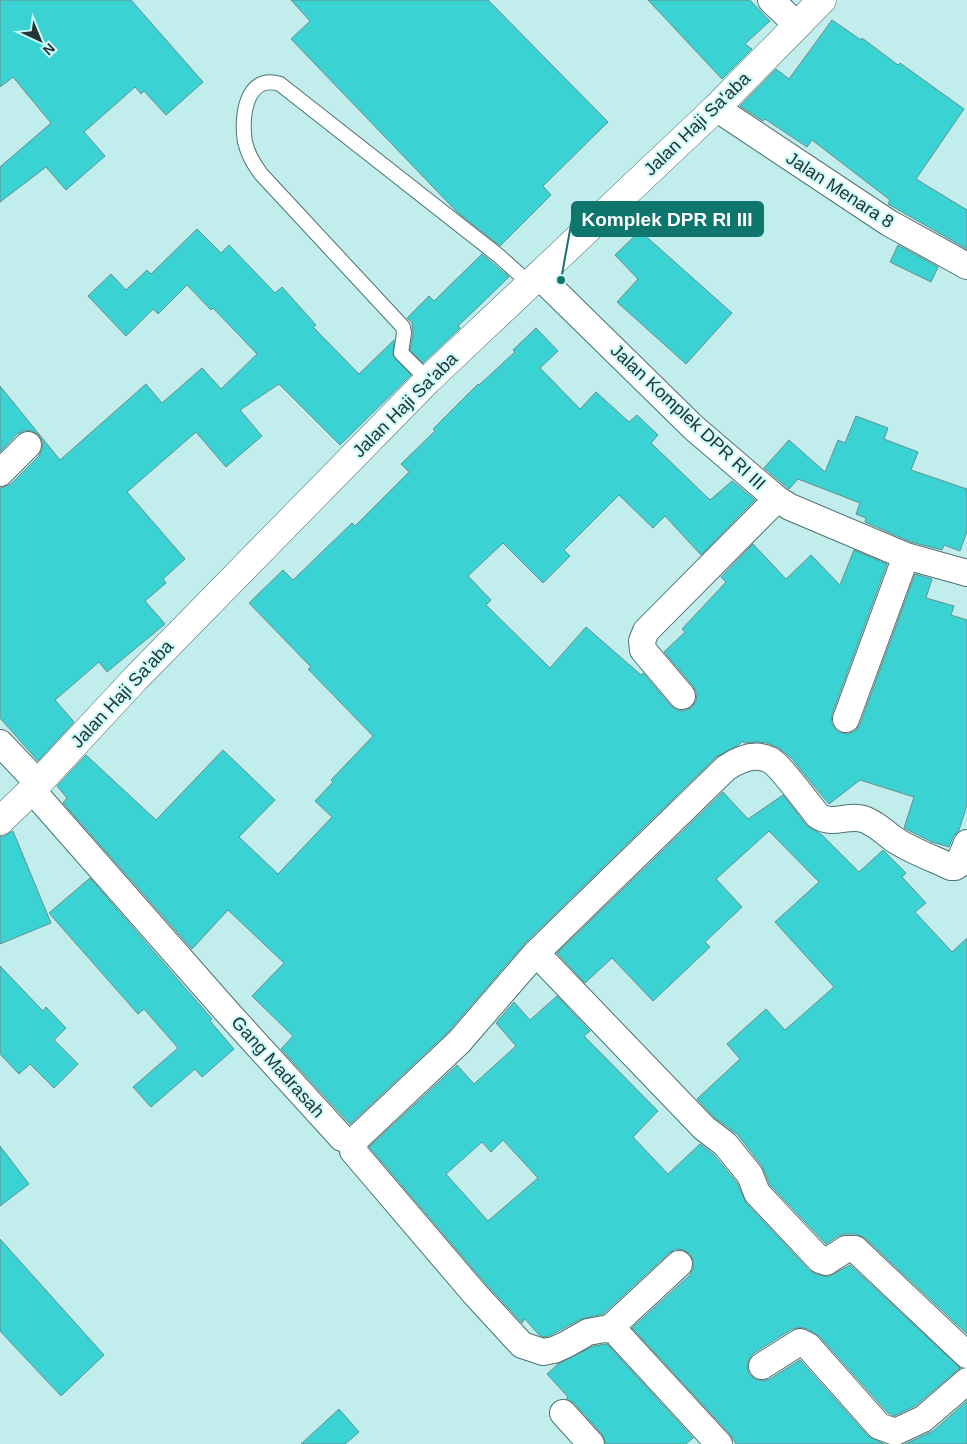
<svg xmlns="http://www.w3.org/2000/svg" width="967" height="1444" font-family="Helvetica,sans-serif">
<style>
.building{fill:#3ad2d2;stroke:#67908f;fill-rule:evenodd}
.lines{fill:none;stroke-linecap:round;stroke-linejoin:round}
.lane-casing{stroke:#4b7372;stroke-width:16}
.street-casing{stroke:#4b7372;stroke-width:28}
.secondary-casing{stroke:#4b7372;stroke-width:29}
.lane{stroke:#fff;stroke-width:14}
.street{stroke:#fff;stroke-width:26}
.secondary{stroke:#fff;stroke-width:28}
.labels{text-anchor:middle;stroke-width:4.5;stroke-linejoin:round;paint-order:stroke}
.street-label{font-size:18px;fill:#243535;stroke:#cefaf9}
.leader{fill:none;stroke:#0f766e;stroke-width:2}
.callout-dot{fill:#0f766e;stroke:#cefaf9;stroke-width:2}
.callout{fill:#0f766e;stroke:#0f766e;stroke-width:2}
.callout-label{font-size:19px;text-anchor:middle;font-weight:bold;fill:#fff}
</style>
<rect width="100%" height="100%" fill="#c1edec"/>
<path class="building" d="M 0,0 L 131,0 L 203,82 L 166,115 L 144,91 L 141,94 L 135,87 L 84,132 L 105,156 L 66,190 L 46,167 L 0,202 L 0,167 L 51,123 L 13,77 L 0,87 Z
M 291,0 L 488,0 L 608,122 L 543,186 L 551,195 L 500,246 L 458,213 L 291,39 L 310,21 Z
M 648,0 L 750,0 L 770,21 L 745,44 L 752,49 L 722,79 Z
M 832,20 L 861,40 L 862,38 L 898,65 L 900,63 L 964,109 L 916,179 L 967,210 L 967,249 L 888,204 L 890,200 L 812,140 L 807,147 L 765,119 L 763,121 L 740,106 L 776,69 L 789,79 Z
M 197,229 L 221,253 L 229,245 L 275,293 L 282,287 L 316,325 L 313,327 L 359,374 L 394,340 L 393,356 L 411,375 L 340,445 L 279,384 L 240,410 L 262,436 L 226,467 L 196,432 L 127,492 L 185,559 L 163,579 L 166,583 L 145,601 L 165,624 L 107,672 L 99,662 L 55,700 L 74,722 L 38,761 L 0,718 L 0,488 L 4,487 L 11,484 L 39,456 L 42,449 L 43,442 L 38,434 L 32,431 L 25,430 L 17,434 L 0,452 L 0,386 L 60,460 L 146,384 L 162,403 L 202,368 L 221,389 L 257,354 L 213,308 L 211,310 L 187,285 L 158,314 L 153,309 L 126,336 L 88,296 L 111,274 L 126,290 L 147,270 L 151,274 Z
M 640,231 L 732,313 L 686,364 L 617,302 L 638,279 L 615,255 Z
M 898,245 L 938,267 L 931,282 L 890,262 Z
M 482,254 L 509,277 L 458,326 L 460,328 L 423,363 L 410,350 L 413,334 L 412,322 L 407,318 L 429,296 L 434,301 Z
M 536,328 L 558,351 L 540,368 L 580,409 L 596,392 L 629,422 L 637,415 L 658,435 L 651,443 L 710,500 L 732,481 L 755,500 L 701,555 L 665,516 L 653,528 L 619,495 L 564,550 L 570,556 L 543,583 L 503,543 L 468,576 L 491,600 L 486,605 L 550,668 L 586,627 L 641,675 L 643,673 L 671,706 L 677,710 L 684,711 L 691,708 L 696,701 L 697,693 L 693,686 L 664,652 L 685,632 L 682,629 L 726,582 L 721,577 L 753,544 L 786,579 L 811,555 L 840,585 L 854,550 L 887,564 L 832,714 L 831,722 L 835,729 L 841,733 L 848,734 L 855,731 L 860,724 L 915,574 L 932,579 L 926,598 L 954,606 L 951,615 L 967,620 L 967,805 L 959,830 L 953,837 L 949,847 L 932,842 L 904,828 L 914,797 L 860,780 L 829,804 L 792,759 L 779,748 L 767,743 L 758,742 L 744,743 L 742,741 L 740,744 L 716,757 L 526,942 L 448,1032 L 350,1124 L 281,1049 L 293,1036 L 252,996 L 284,963 L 228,910 L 192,949 L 63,803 L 67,798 L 57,786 L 86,755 L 156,820 L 223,750 L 275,800 L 239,837 L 278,874 L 332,817 L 315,801 L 333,782 L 331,780 L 373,736 L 308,669 L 311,667 L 249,603 L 283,570 L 293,580 L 352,523 L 355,526 L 409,472 L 401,464 L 435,431 L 433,429 L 478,384 L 479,385 L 515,352 L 513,350 Z
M 856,416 L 888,428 L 884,439 L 918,452 L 911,470 L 967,489 L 967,531 L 960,551 L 944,545 L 942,550 L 911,542 L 865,522 L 866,518 L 856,514 L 860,503 L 798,479 L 789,489 L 764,468 L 789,440 L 825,472 L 838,440 L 845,443 Z
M 723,792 L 748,819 L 783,795 L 807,826 L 821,834 L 859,872 L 883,850 L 906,873 L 902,877 L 926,903 L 915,912 L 952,952 L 967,938 L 967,1334 L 865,1238 L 856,1234 L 845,1234 L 838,1236 L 826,1244 L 770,1185 L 762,1166 L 737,1134 L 714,1117 L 697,1099 L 740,1059 L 727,1044 L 766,1009 L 785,1030 L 834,987 L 775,922 L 819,882 L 769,831 L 716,879 L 742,907 L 705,942 L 710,947 L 653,1001 L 612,958 L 585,983 L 557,953 Z
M 13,831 L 51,923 L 0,944 L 0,836 L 4,836 Z
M 90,878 L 212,1019 L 210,1021 L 234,1049 L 202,1077 L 195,1069 L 151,1107 L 133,1087 L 178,1048 L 144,1009 L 138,1014 L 49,913 Z
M 0,966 L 43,1011 L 46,1007 L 66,1028 L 54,1040 L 78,1064 L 54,1088 L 30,1064 L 19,1074 L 0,1054 Z
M 557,996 L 590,1031 L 584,1036 L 658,1111 L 633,1137 L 668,1174 L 700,1144 L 714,1155 L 737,1183 L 746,1203 L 809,1270 L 815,1274 L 828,1277 L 850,1265 L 960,1368 L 915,1406 L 894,1416 L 888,1413 L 819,1336 L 807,1329 L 799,1327 L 792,1329 L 754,1353 L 749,1359 L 747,1366 L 749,1374 L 755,1379 L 762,1381 L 770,1379 L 800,1360 L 868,1436 L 884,1444 L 736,1444 L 730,1434 L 632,1328 L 690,1275 L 693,1268 L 693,1260 L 690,1254 L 684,1250 L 676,1249 L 669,1253 L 603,1314 L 581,1319 L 549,1336 L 544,1337 L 539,1335 L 525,1319 L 522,1323 L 486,1284 L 369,1147 L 457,1065 L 474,1084 L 516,1046 L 496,1023 L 514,1002 L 530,1020 ZM 503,1140 L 538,1178 L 488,1221 L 446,1174 L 482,1142 L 491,1152 Z
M 0,1146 L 29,1184 L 0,1206 Z
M 0,1239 L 104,1355 L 61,1396 L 0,1331 Z
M 607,1344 L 693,1438 L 686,1444 L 606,1444 L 602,1434 L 574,1403 L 566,1399 L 568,1397 L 547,1374 L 558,1364 L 593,1346 Z
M 967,1401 L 967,1444 L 905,1444 L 933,1431 Z
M 339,1409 L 359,1432 L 345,1444 L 301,1444 Z"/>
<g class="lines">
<defs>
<path id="lane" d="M 428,380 L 401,353 L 404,333 L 403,327 L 261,174 C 254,164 248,155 245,142 C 241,119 245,73 280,84 L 499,256 L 529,283"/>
<path id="street" d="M 771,0 L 797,25
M 716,108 L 889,223 L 967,266
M 538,275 L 694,428 L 777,499 L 790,507 L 906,556 L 967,573
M 0,473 L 28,445
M 682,696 L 643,650 L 642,641 L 646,631 L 777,499
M 846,719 L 906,556
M 0,743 L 38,783
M 32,790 L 229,1014 L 342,1138 L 351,1141 L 356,1139 L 459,1042 L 536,953 L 726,768 C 738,760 755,752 770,760 C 780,765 809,805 818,816 C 834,826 849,813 866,820 C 878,825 885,833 895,840 C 912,851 932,858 951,867 L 955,867 L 958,865 L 967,843
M 536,953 L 704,1128 L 725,1144 L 750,1175 L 757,1193 L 820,1260 L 826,1262 L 846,1249 L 855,1249 L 967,1355
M 356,1139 L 353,1151 L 475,1294 L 522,1345 L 543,1352 L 554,1350 L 567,1344 L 588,1332 L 604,1329 L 614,1330 L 719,1444
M 609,1329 L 679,1264
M 762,1366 L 800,1342 L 808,1346 L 879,1426 L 895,1432 L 923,1419 L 967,1381
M 563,1413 L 591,1444"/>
<path id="secondary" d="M 0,821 L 32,790 L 136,678 L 428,380 L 716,108 L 822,0"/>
</defs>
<use href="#lane" class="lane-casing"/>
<use href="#street" class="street-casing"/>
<use href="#secondary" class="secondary-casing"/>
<use href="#lane" class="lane"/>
<use href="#street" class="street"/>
<use href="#secondary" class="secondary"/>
</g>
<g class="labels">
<g class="street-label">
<text transform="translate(697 124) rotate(-44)" y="6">Jalan Haji Sa'aba</text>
<text transform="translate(840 190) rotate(33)" y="6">Jalan Menara 8</text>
<text transform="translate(405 405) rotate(-45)" y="6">Jalan Haji Sa'aba</text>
<text transform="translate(688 417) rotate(43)" y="6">Jalan Komplek DPR RI III</text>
<text transform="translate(122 694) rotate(-47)" y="6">Jalan Haji Sa'aba</text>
<text transform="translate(278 1067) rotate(48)" y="6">Gang Madrasah</text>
</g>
</g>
<path class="leader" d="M561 280L572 219"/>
<circle class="callout-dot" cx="561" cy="280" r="5"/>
<rect class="callout" x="572" y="202" width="191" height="34" rx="5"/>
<g class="callout-label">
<text x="667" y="226">Komplek DPR RI III</text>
</g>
<g transform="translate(40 40) rotate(136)" stroke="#cefaf9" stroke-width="4" paint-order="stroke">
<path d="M0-4L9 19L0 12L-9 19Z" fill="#243535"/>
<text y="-8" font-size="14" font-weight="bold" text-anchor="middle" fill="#243535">N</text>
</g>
</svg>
